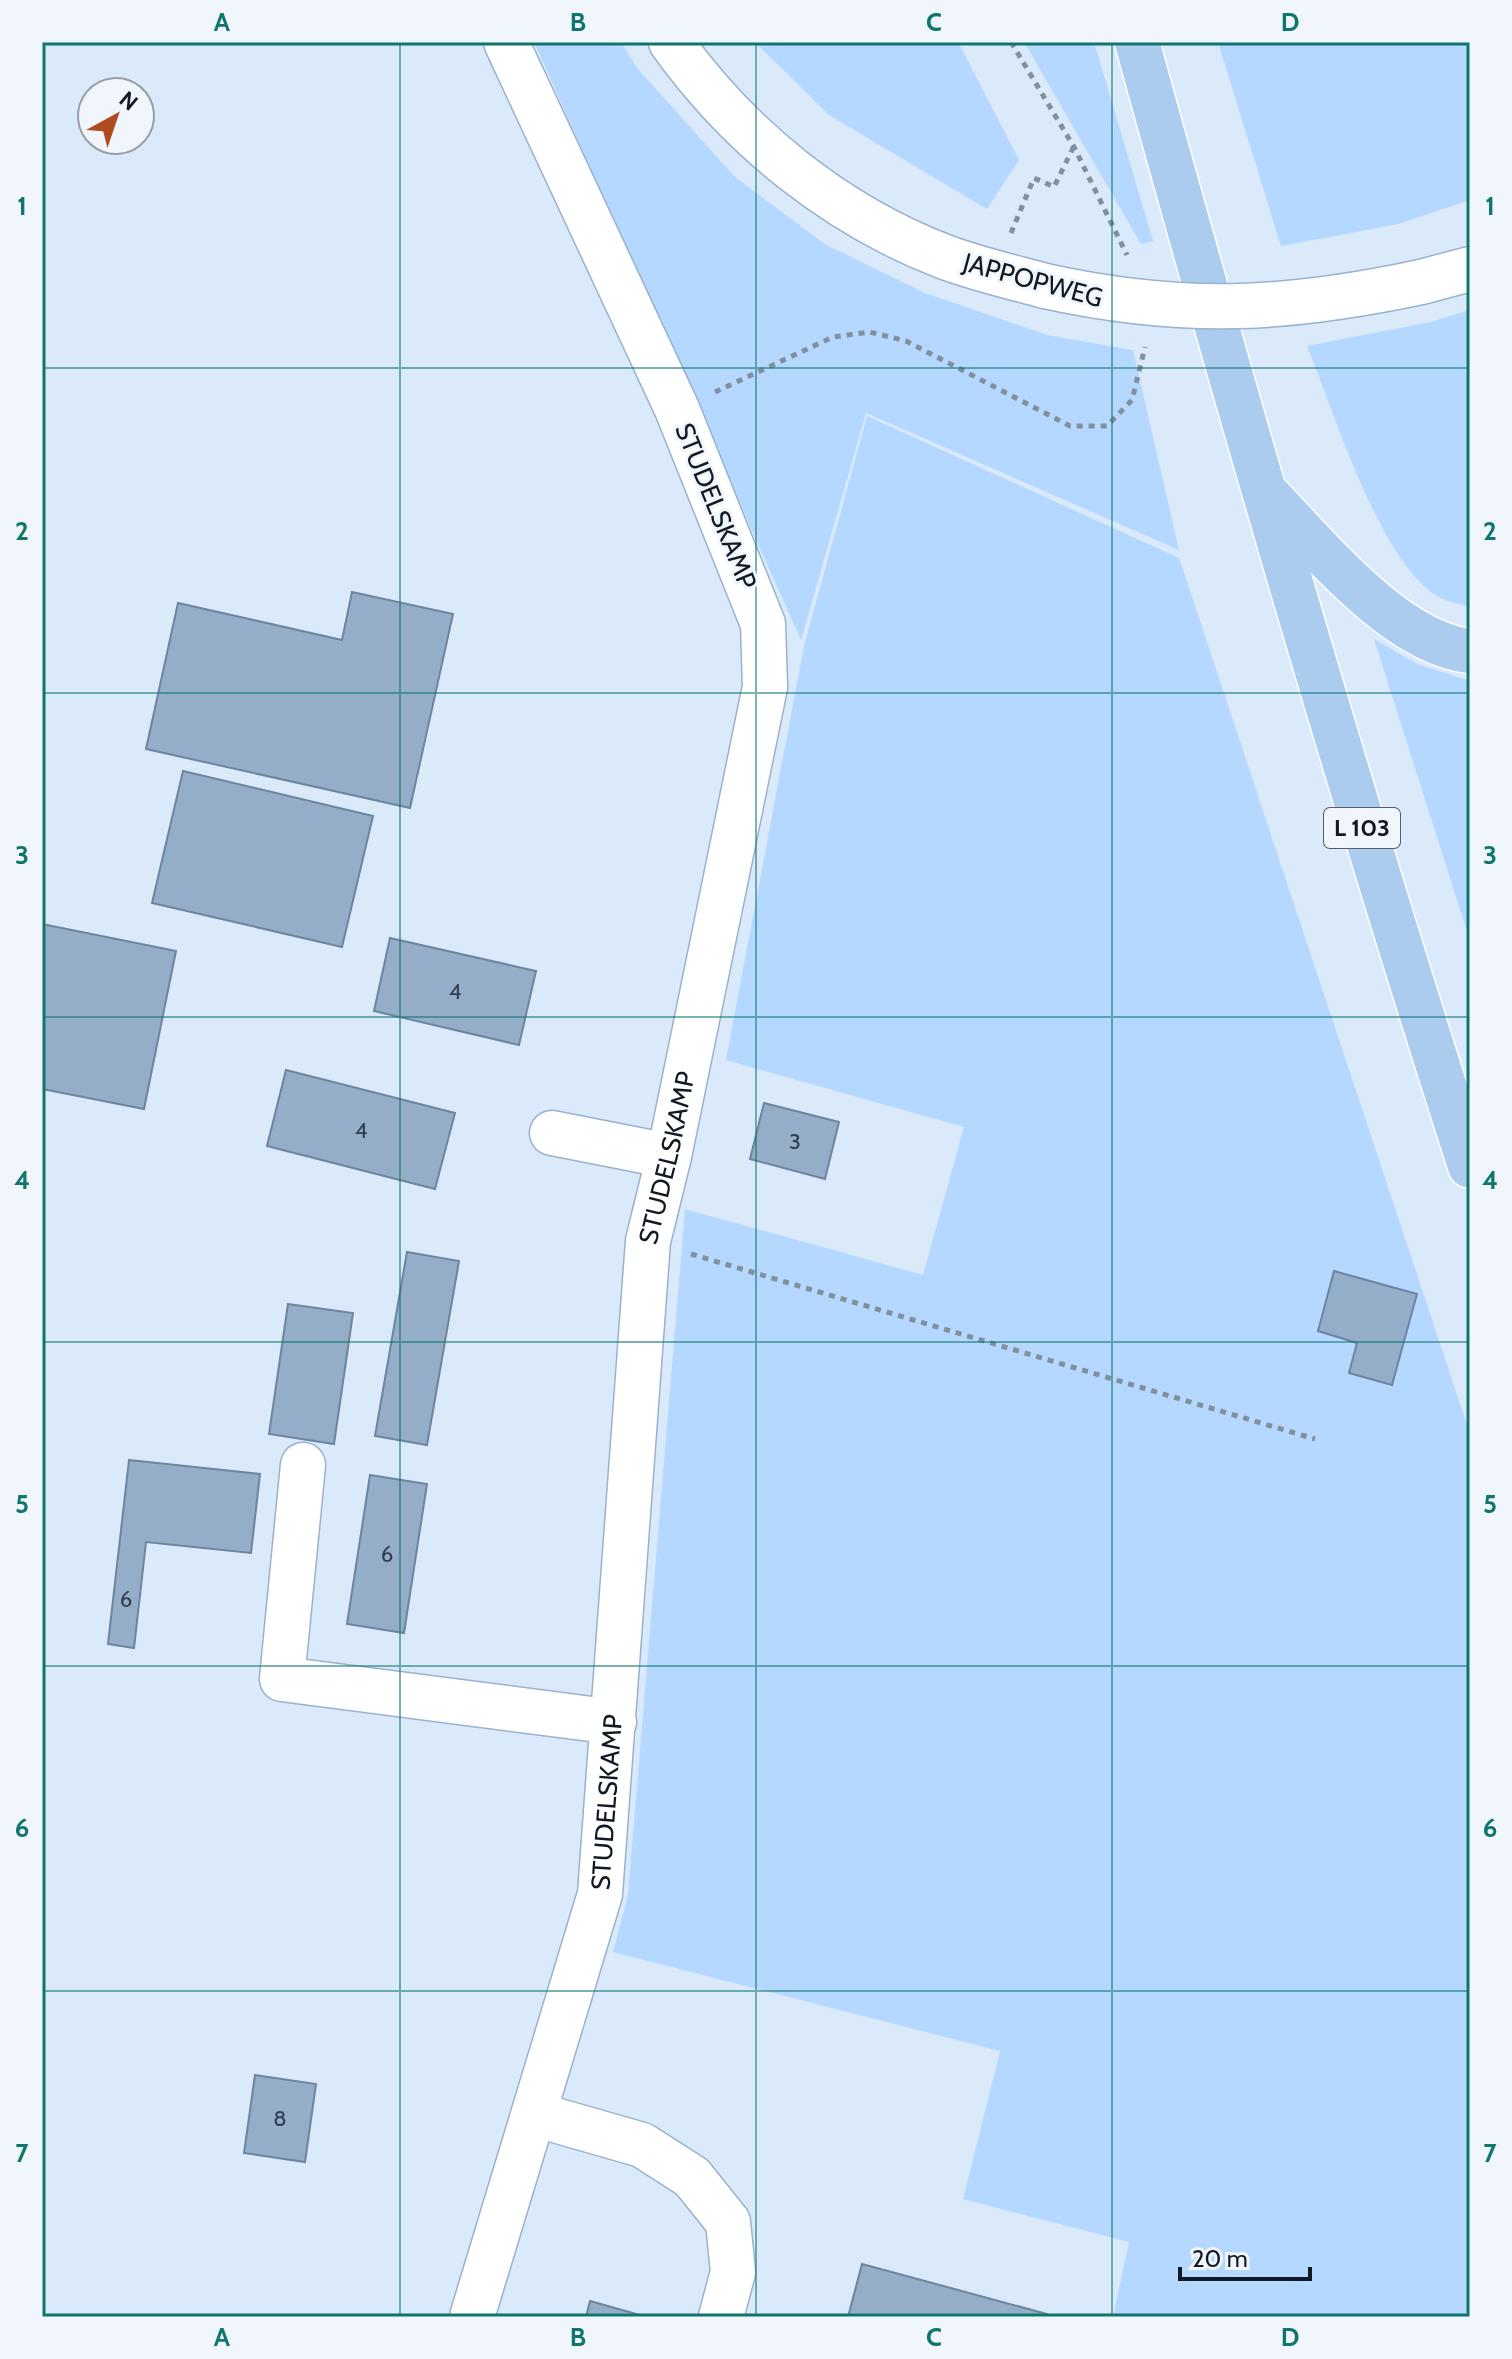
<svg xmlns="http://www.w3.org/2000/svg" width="1512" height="2359" font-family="Cabin,sans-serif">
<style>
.green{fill:#b4d8ff}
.building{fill:#94adc8;stroke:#6e859f;stroke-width:2}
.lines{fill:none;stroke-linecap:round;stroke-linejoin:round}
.minor-casing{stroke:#99b2cd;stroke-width:47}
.major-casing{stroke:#fff;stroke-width:47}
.path{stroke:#828f9d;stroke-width:5;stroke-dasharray:6 6;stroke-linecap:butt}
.minor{stroke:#fff;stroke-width:44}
.major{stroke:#acccef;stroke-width:44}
.minor-bridge-casing{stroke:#99b2cd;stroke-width:47;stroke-linecap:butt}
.minor-bridge{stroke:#fff;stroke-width:44}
.grid{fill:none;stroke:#0f766e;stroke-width:2;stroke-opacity:0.55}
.labels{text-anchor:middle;stroke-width:6;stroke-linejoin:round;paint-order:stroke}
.number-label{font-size:22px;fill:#323f4d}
.shield{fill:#f0f6fb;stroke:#545c64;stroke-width:2}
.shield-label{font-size:24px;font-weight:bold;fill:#111a24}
.street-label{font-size:26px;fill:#111a24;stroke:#f0f6fb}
.neatline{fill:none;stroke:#0f766e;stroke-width:3}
.grid-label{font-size:26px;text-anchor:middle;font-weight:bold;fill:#0f766e}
</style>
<rect width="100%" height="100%" fill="#daeafb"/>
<path class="green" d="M 534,42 L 621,42 L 637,68 L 735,177 L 826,245 L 925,293 L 1047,335 L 1133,350 L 1179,550 L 866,413 L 801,640 Z
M 755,42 L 958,42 L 1019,160 L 987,209 L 829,115 Z
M 1024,42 L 1094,42 L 1153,241 L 1141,244 Z
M 1218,42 L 1470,42 L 1470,200 L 1398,224 L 1281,246 Z
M 1470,310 L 1470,607 C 1461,604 1449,602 1441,598 C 1381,568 1333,408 1307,346 L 1431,322 Z
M 867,416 L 1179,558 L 1470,1434 L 1470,2317 L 1113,2317 L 1129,2242 L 963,2199 L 1000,2051 L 613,1952 L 628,1895 L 685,1209 L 923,1275 L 964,1127 L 726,1060 L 804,646 Z
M 1374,639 L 1417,664 L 1470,681 L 1470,927 L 1466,928 Z"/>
<path class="building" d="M 352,592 L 453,614 L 410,808 L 146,749 L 178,603 L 342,640 Z
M 183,771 L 373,816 L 342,947 L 152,903 Z
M 42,924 L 176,951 L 144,1109 L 42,1089 Z
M 390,938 L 536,971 L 519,1045 L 374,1011 Z
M 286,1070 L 455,1113 L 435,1189 L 267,1146 Z
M 764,1103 L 839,1122 L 825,1179 L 750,1159 Z
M 407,1252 L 459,1261 L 427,1445 L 375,1436 Z
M 1334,1271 L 1417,1294 L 1392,1385 L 1349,1373 L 1357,1343 L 1318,1331 Z
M 288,1304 L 353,1313 L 334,1444 L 269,1434 Z
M 129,1460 L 260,1474 L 251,1553 L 146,1542 L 134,1648 L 108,1644 Z
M 370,1475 L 427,1484 L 404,1633 L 347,1624 Z
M 255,2075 L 316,2084 L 305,2162 L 244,2153 Z
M 862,2264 L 1047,2314 L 1047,2317 L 848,2317 Z
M 590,2301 L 647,2317 L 586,2317 Z"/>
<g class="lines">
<defs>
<g id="minor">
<path d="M 671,42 C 739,137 835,215 945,257 C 977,269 1012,277 1045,286"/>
<path d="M 1421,282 L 1470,269"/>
<path d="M 552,1133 L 669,1156"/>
<path d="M 303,1465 L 282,1679 L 614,1722"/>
<path d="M 534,2114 L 642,2145 L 692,2177 L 728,2222 L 733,2272 L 721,2317"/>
<path id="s1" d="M 472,2317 L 600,1894 L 648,1241 L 669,1156 L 765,687 L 763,624 L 677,409 L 506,42"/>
</g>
<path id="major" d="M 1137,42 C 1241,419 1350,794 1470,1166
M 1264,491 C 1316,544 1394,643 1470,651"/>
</defs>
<use href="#minor" class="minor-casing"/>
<use href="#major" class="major-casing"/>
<path class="path" d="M 1011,42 L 1074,147 L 1127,255
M 1011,233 L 1034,178 L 1054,187 L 1073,148
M 715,392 L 833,337 L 870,332 L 906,341 L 1070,426 L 1107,426 L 1132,400 L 1145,347
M 691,1254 L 1315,1439"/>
<use href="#minor" class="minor"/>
<use href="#major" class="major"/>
<defs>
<path id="minor-bridge" d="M 1045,286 C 1182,316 1285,311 1421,282"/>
</defs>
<use href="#minor-bridge" class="minor-bridge-casing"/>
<use href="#minor-bridge" class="minor-bridge"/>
</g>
<path class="grid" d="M 400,42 L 400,2317M 756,42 L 756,2317M 1112,42 L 1112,2317M 42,368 L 1470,368M 42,693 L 1470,693M 42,1017 L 1470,1017M 42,1342 L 1470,1342M 42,1666 L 1470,1666M 42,1991 L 1470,1991"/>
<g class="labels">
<g class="number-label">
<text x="455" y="999">4</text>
<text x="361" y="1138">4</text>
<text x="795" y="1149">3</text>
<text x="387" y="1562">6</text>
<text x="126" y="1607">6</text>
<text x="280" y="2126">8</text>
</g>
<rect class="shield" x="1324" y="808" width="76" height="40" rx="6"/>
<g class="shield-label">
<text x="1362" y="836">L 103</text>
</g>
<g class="street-label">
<text transform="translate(1033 280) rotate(15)" y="9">JAPPOPWEG</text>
<text transform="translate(716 506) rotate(68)" y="9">STUDELSKAMP</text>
<text dy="9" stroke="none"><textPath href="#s1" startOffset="1182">STUDELSKAMP</textPath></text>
<text dy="9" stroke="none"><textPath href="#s1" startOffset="534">STUDELSKAMP</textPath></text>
</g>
</g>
<rect width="1512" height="2359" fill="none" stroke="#f0f6fb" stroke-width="88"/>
<g transform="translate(116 116) rotate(40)"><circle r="38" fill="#f0f6fb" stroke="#979ea5" stroke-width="2"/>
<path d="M0-6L14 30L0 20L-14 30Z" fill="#b04a1f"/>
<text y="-12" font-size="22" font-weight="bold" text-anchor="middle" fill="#111a24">N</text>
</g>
<path d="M1180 2267v12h130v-12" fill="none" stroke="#111a24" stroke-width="4"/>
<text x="1192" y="2267" font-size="24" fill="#111a24" stroke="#f0f6fb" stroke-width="6" paint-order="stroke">20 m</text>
<rect x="44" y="44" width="1424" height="2271" class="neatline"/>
<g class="grid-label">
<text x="222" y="31">A</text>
<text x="578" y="31">B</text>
<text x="934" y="31">C</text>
<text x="1290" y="31">D</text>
<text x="22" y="215">1</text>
<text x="1490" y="215">1</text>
<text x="22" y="540">2</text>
<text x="1490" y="540">2</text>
<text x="22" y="864">3</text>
<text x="1490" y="864">3</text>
<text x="22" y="1189">4</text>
<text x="1490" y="1189">4</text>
<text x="22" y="1513">5</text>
<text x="1490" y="1513">5</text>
<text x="22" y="1837">6</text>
<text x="1490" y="1837">6</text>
<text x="22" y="2162">7</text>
<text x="1490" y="2162">7</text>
<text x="222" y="2346">A</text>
<text x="578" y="2346">B</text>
<text x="934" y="2346">C</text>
<text x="1290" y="2346">D</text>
</g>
</svg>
